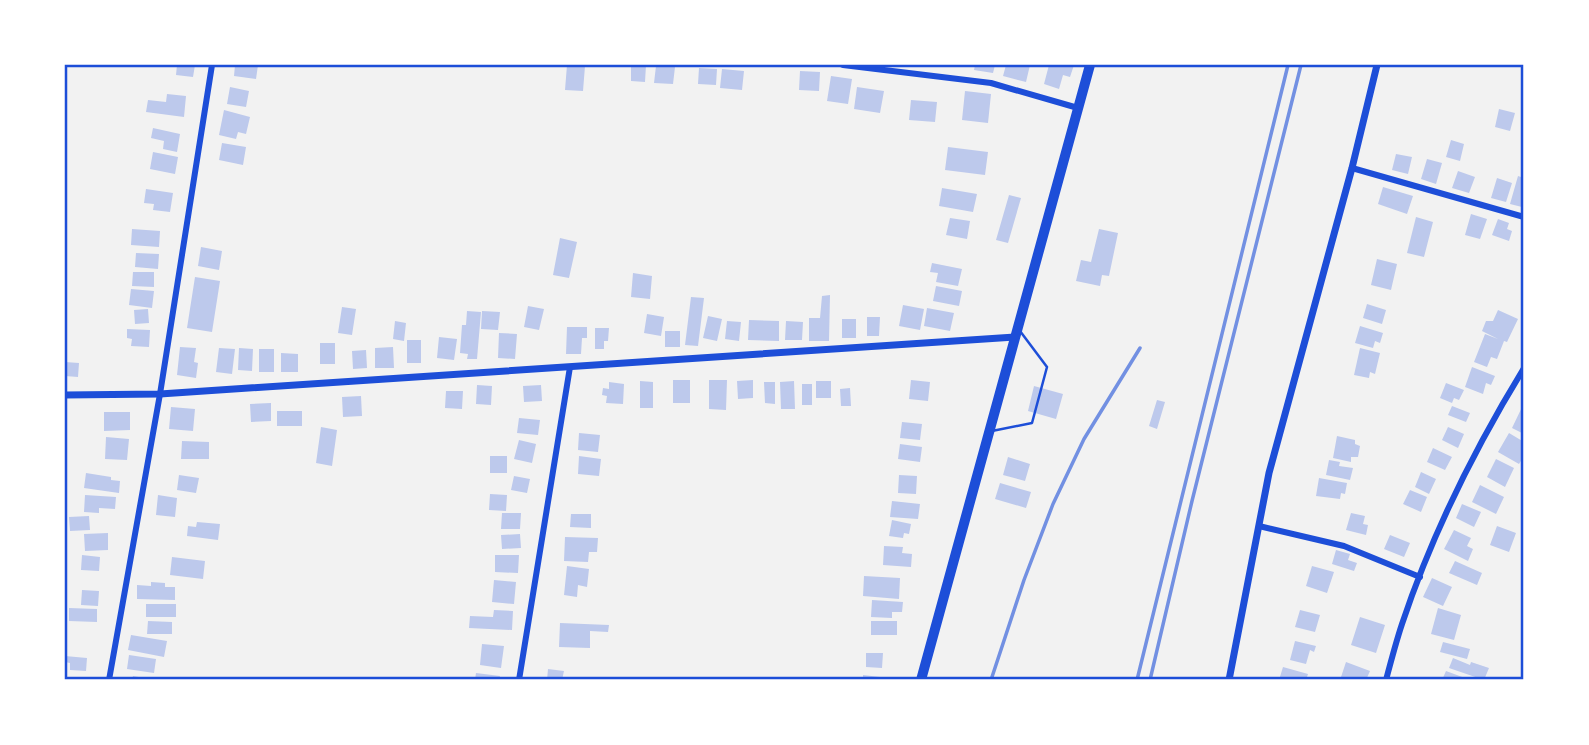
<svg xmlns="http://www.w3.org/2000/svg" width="1589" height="745" font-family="Spectral,serif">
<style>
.building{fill:#bdc9ec}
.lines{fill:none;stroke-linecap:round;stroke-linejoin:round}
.service{stroke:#1d4ed8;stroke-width:2.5}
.minor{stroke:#1d4ed8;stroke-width:6}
.tertiary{stroke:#1d4ed8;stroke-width:7}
.primary{stroke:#1d4ed8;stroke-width:10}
.rail{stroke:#7290e2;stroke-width:3.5}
.neatline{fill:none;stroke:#1d4ed8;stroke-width:2.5}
</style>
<rect width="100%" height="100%" fill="#f2f2f2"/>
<path class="building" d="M 177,65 L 195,65 L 193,77 L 176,75 Z
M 235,65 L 258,65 L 256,79 L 234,76 Z
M 567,65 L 585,66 L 583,91 L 565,90 Z
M 631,65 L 646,65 L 645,82 L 631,81 Z
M 975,65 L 995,65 L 993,73 L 974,70 Z
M 1006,65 L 1030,65 L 1026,82 L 1003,76 Z
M 1049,65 L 1062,67 L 1062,65 L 1074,65 L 1070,77 L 1063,75 L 1059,89 L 1044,84 Z
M 656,66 L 675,67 L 673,84 L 654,83 Z
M 699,68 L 717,69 L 716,85 L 698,84 Z
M 722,69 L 744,71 L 742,90 L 720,88 Z
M 800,71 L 820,72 L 819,91 L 799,90 Z
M 831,76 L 852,79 L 848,104 L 827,101 Z
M 230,87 L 249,91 L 246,107 L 227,104 Z
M 857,87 L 884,91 L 880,113 L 854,109 Z
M 965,91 L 991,94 L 988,123 L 962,120 Z
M 167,94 L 186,96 L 184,117 L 146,112 L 148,100 L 166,102 Z
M 911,100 L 937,102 L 935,122 L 909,120 Z
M 1499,109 L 1515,113 L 1510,131 L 1495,127 Z
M 224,110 L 250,117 L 246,134 L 238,132 L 236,139 L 219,135 Z
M 153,128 L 180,134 L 177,152 L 163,149 L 164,141 L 151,138 Z
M 1451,140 L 1464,144 L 1460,161 L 1446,157 Z
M 222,143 L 246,147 L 243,165 L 219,160 Z
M 948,147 L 988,152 L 985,175 L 945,170 Z
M 153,152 L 178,157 L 175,174 L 150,169 Z
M 1396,154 L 1412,157 L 1408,174 L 1392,170 Z
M 1427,159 L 1442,163 L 1436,184 L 1421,179 Z
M 1458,171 L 1475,177 L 1469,193 L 1452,188 Z
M 1518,176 L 1524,178 L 1524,199 L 1522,207 L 1510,204 Z
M 1497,178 L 1512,183 L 1506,202 L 1491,198 Z
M 1383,187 L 1413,196 L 1407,214 L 1378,204 Z
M 942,188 L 977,194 L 973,212 L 939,206 Z
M 146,189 L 173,193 L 170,212 L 153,210 L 154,204 L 144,203 Z
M 1009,195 L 1021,198 L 1008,243 L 996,240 Z
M 1471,214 L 1487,219 L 1480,239 L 1465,235 Z
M 1416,217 L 1433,222 L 1424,257 L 1407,253 Z
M 950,218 L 970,221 L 967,239 L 946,235 Z
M 1498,219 L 1509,223 L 1507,229 L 1512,231 L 1509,241 L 1492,235 Z
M 132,229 L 160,231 L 159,247 L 131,245 Z
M 1099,229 L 1118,233 L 1109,276 L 1102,275 L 1100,286 L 1076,281 L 1081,260 L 1091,262 Z
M 560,238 L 577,242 L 569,278 L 553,275 Z
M 201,247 L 222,251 L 219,270 L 198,266 Z
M 136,253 L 159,254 L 158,269 L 135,267 Z
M 1377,259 L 1397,264 L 1391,290 L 1371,285 Z
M 932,263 L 962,269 L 958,286 L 936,282 L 938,273 L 930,272 Z
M 133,272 L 154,272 L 154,287 L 132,286 Z
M 633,273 L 652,276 L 650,299 L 631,297 Z
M 195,277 L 220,281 L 212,332 L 187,328 Z
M 936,286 L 962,291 L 959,306 L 933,301 Z
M 131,289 L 154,291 L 152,308 L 129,305 Z
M 830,295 L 829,341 L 809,341 L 809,318 L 820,318 L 822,296 Z
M 691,297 L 704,298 L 698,346 L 685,345 Z
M 1367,304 L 1386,310 L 1382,324 L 1363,318 Z
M 903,305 L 924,309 L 920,330 L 899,326 Z
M 528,306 L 544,309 L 539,330 L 524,327 Z
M 342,307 L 356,309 L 352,335 L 338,333 Z
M 927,308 L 954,313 L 950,331 L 924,326 Z
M 148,309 L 149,323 L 135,324 L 134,310 Z
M 1498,310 L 1518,319 L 1507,342 L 1504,341 L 1497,359 L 1491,357 L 1487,367 L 1474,362 L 1485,334 L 1498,339 L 1482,331 L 1486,321 L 1493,321 Z
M 467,311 L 481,312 L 477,359 L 467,359 L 468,354 L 460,353 L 462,325 L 466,325 Z
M 482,311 L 500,312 L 498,330 L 481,329 Z
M 647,314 L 664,317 L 661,336 L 644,333 Z
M 708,316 L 722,319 L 717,341 L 703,338 Z
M 867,317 L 880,317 L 879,336 L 867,336 Z
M 842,319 L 856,319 L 856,338 L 842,338 Z
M 749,320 L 779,321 L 779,341 L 748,340 Z
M 395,321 L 406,323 L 404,341 L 393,339 Z
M 727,321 L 741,322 L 739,341 L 725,339 Z
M 786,321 L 803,322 L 802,340 L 785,340 Z
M 1360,326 L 1383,333 L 1380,343 L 1375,341 L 1373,348 L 1355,343 Z
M 567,327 L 587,327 L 587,338 L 582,338 L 581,354 L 566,354 Z
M 595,328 L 609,328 L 608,341 L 604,341 L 604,349 L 595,349 Z
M 127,329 L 150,330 L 149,347 L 131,346 L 132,339 L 127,338 Z
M 665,331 L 680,331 L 680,347 L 665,347 Z
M 499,333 L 517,334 L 515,359 L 498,358 Z
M 439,337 L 457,339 L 454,360 L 437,358 Z
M 407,340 L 421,340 L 421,363 L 407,363 Z
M 320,343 L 335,343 L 335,364 L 320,364 Z
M 180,347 L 196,348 L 194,362 L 198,363 L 196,378 L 177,375 Z
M 393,347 L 394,368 L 375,368 L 375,348 Z
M 219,348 L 235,349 L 232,374 L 216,372 Z
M 239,348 L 253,349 L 252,371 L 238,370 Z
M 1360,348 L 1380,353 L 1375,374 L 1370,372 L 1369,378 L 1354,375 Z
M 259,349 L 274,349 L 274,372 L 259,372 Z
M 366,350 L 367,368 L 353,369 L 352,351 Z
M 281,353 L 298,354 L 298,372 L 281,372 Z
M 65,362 L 79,363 L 78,377 L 65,376 Z
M 1472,367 L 1495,376 L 1491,385 L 1486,383 L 1483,394 L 1465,387 Z
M 673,380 L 690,380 L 690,403 L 673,403 Z
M 709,380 L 727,380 L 726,410 L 709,409 Z
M 753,380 L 753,398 L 738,399 L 737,381 Z
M 911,380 L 930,382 L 928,401 L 909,399 Z
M 640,381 L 653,382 L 653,408 L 640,408 Z
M 794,381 L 795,409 L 781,409 L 780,382 Z
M 816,381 L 831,381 L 831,398 L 816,398 Z
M 609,382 L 624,384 L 623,404 L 606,403 L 607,396 L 602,395 L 603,388 L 609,389 Z
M 764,382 L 775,382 L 775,404 L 765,403 Z
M 1446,383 L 1464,390 L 1459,400 L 1454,398 L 1452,403 L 1440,398 Z
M 802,384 L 812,384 L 812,405 L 802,405 Z
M 477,385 L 492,386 L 491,405 L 476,404 Z
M 541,385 L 542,401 L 524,402 L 523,386 Z
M 1034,386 L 1063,394 L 1056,419 L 1028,411 Z
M 850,388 L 851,406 L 841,406 L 840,389 Z
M 446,391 L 463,391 L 462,409 L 445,408 Z
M 361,396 L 362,416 L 343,417 L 342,397 Z
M 1157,400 L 1165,402 L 1157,429 L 1149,426 Z
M 271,403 L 271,421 L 251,422 L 250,404 Z
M 1524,403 L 1524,434 L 1512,428 Z
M 1452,406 L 1470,413 L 1466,422 L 1448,415 Z
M 171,407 L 195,409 L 193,431 L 169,429 Z
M 277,411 L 302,411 L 302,426 L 277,426 Z
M 104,412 L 130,412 L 130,430 L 104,431 Z
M 519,418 L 540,420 L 538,435 L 517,433 Z
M 902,422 L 922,424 L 920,440 L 900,438 Z
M 321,427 L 337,430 L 332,466 L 316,463 Z
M 1448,427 L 1464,434 L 1458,448 L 1442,440 Z
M 579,433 L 600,435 L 598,452 L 578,450 Z
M 1509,433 L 1524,442 L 1522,447 L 1524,449 L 1524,456 L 1519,464 L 1498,452 Z
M 1337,436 L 1355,440 L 1355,444 L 1360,446 L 1358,457 L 1351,457 L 1351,462 L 1333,458 Z
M 106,437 L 129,439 L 127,460 L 105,459 Z
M 519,440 L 536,444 L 532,463 L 514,459 Z
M 182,441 L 209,442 L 209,459 L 181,459 Z
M 900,444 L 922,447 L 920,462 L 898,459 Z
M 1433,448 L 1452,457 L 1445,470 L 1427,462 Z
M 490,456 L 507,456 L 507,473 L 490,473 Z
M 579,456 L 601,459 L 599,476 L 578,474 Z
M 1008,457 L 1030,464 L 1025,481 L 1003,475 Z
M 1496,459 L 1514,468 L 1505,487 L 1487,477 Z
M 1329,460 L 1340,462 L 1339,466 L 1353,468 L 1350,480 L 1326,475 Z
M 1421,472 L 1436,479 L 1429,494 L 1415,487 Z
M 86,473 L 111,477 L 111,480 L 120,481 L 119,493 L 84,488 Z
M 179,475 L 199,478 L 196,493 L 177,490 Z
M 899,475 L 917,476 L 916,494 L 898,493 Z
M 514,476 L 530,479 L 527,493 L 511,490 Z
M 1319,478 L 1347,483 L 1345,494 L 1341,493 L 1340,499 L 1316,496 Z
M 1000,483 L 1031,492 L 1026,508 L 995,499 Z
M 1480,485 L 1504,497 L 1496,514 L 1472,502 Z
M 1410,490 L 1427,497 L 1421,512 L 1403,504 Z
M 490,494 L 507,495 L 506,511 L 489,510 Z
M 85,495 L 116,497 L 115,509 L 99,508 L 99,513 L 84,512 Z
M 158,495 L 177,498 L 175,517 L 156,515 Z
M 892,501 L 920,504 L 918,519 L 890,517 Z
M 1462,504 L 1481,512 L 1474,527 L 1456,518 Z
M 502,513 L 521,513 L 520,529 L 501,529 Z
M 1351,513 L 1365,516 L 1363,524 L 1368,525 L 1366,535 L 1346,530 Z
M 571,514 L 591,514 L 591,528 L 570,527 Z
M 89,516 L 90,530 L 70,531 L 69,517 Z
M 892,520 L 911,524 L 909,534 L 904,533 L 903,538 L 889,536 Z
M 197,522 L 220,524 L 218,540 L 187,536 L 188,526 L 196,527 Z
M 1497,526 L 1516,533 L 1509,552 L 1490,545 Z
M 1454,530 L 1471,538 L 1467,546 L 1473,549 L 1468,561 L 1444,549 Z
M 108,533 L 108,550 L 85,551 L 84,534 Z
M 520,534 L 521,548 L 502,549 L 501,535 Z
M 1390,535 L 1410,543 L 1404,557 L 1384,549 Z
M 565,537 L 598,538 L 597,552 L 589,552 L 588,562 L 564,561 Z
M 884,546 L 903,547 L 902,553 L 912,554 L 911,567 L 883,565 Z
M 1336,550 L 1350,554 L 1348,560 L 1357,563 L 1354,571 L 1332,564 Z
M 82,555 L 100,557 L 99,571 L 81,570 Z
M 495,555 L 519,555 L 518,573 L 495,572 Z
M 172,557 L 205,561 L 203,579 L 170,575 Z
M 1455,561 L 1482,573 L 1477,585 L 1449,573 Z
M 567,566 L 589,569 L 587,587 L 578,585 L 577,597 L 564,595 Z
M 1312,566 L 1334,572 L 1327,593 L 1306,586 Z
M 864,576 L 900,578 L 899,599 L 863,596 Z
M 1432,578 L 1452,587 L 1443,606 L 1423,597 Z
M 494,580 L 516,582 L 514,604 L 492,602 Z
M 151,582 L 165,583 L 165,587 L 175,587 L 175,600 L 137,599 L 137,585 L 151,586 Z
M 82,590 L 99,591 L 98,606 L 81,605 Z
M 872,600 L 903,602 L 902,612 L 892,612 L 892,618 L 871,617 Z
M 146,604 L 176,604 L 176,617 L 146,617 Z
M 69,608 L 97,609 L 97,622 L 69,621 Z
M 1438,608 L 1461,615 L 1454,640 L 1431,634 Z
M 494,610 L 513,611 L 512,630 L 469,628 L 470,616 L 493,617 Z
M 1300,610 L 1320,615 L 1315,632 L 1295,627 Z
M 1360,617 L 1385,625 L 1376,653 L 1351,645 Z
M 148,621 L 172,622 L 172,634 L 147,634 Z
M 871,621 L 897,621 L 897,635 L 871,635 Z
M 560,623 L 609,625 L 608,632 L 590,631 L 590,648 L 559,647 Z
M 131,635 L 167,641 L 164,657 L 128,650 Z
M 1295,641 L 1316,646 L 1314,652 L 1310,650 L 1306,664 L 1290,660 Z
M 1443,642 L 1470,649 L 1467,659 L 1440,652 Z
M 482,644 L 504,646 L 501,668 L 480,665 Z
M 866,653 L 883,653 L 882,668 L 866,667 Z
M 129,655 L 156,659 L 154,673 L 127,669 Z
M 65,656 L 87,658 L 86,671 L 70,670 L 70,663 L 65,662 Z
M 1453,658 L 1470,665 L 1471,662 L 1489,668 L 1484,680 L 1449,668 Z
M 1346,662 L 1370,671 L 1366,680 L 1351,680 L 1341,677 Z
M 1283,667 L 1308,674 L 1306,680 L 1279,680 Z
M 548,669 L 564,671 L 562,680 L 547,680 Z
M 1446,671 L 1465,678 L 1464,680 L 1442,680 Z
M 476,673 L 500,676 L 499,680 L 475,680 Z
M 863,675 L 880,677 L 880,680 L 863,680 Z
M 133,676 L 150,679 L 150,680 L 132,680 Z"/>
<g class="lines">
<path class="service" d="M 992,431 L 1032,423 L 1047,367 L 1020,331"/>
<path class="minor" d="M 843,65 L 991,83 L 1078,108
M 1352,168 L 1524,217
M 1259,526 L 1344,546 L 1420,577
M 109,680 L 160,394 L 212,65
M 519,680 L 570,367
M 1386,680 C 1391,661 1396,642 1402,624 C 1432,534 1475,448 1524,368"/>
<path class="tertiary" d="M 65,395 L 160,394 L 1015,337
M 1229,680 L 1269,473 L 1352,168 L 1377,65"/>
<path class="primary" d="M 921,680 L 1090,65"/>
<path class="rail" d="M 991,680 L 1024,580 L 1053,504 L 1084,439 L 1140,348
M 1137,680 L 1288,65
M 1150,680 L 1192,501 L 1301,65"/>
</g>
<rect width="1589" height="745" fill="none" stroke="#ffffff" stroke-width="133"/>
<rect x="66" y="66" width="1456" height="612" class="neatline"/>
</svg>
